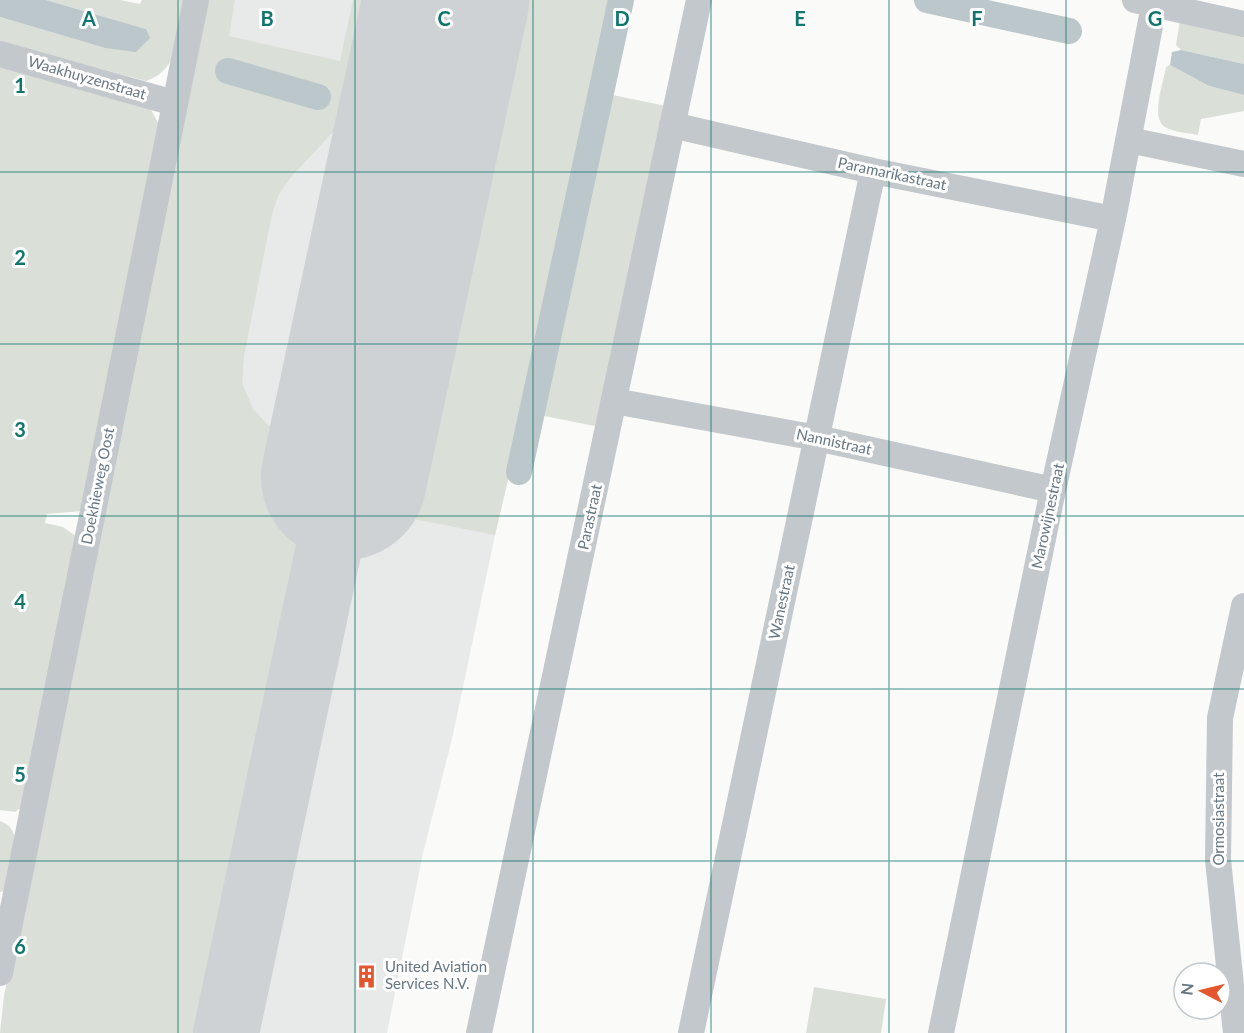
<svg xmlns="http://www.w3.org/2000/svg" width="1244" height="1033" font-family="Lato,sans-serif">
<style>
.built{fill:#e8e9e9}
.green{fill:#dadfd7}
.water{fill:#bbc7cb}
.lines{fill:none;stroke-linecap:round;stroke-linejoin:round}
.canal{stroke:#bbc7cb;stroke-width:26}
.taxiway{stroke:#ced2d4;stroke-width:66}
.runway{stroke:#ced2d4;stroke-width:166}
.minor{stroke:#c3c8cc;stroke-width:26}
.grid{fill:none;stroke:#0f766e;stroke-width:1.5;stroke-opacity:0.55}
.labels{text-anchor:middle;stroke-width:6;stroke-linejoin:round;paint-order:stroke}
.street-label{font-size:15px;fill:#657683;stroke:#fff}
.poi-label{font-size:15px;fill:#657683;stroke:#fff;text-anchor:start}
.grid-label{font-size:20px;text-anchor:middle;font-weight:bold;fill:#0f766e;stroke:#fff;stroke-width:6;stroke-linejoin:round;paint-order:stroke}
</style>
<rect width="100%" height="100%" fill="#fafaf8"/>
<path class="built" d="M 235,0 L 619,0 L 495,535 L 452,739 L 423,853 L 387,1033 L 15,1033 Z"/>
<path class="green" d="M 46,0 L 120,0 L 140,4 L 142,0 L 185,0 C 179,32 181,69 146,81 L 0,42 L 0,17 L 105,48 L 146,29 Z
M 206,0 L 235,0 L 229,36 L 340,61 L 353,0 L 405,0 L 388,70 L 380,82 L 291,177 L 279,194 L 272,214 L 244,356 L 242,383 L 253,409 L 268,425 L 313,451 L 312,496 L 194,1033 L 0,1033 L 4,996 Z
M 514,0 L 619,0 L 598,92 L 666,106 L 600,427 L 524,412 L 495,535 L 404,517 Z
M 1180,21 L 1244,34 L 1244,64 L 1181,50 L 1176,45 Z
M 0,62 L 149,106 L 158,123 L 159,132 L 82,511 L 47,514 L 45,523 L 63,527 L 77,537 L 23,810 L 18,809 L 16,812 L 0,810 Z
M 1170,65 L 1209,86 L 1244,95 L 1244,111 L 1201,119 L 1198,135 C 1188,133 1173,132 1165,127 C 1150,117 1164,81 1166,67 Z
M 0,821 C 28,830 10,871 5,891 L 0,892 Z
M 814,987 L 886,999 L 881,1033 L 806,1033 Z"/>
<path class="water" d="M 0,0 L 46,0 L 146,29 L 150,38 L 136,52 L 105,48 L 0,17 Z
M 1181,50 L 1244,64 L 1244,95 L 1209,86 L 1170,65 L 1172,52 Z"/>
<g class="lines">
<path class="canal" d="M 927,0 L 1069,31
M 228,71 L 318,97
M 519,472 L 621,0"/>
<path class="taxiway" d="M 226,1033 L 344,477"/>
<path class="runway" d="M 344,477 L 446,0"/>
<path class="minor" d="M 1135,0 L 1244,24
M 0,54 L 174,103
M 672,125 L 873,171 L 1113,219
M 1129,140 L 1244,164
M 614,401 L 817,438 L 1053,490
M 0,973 L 196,0
M 479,1033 L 699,0
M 691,1033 L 873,171
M 941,1033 L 1053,490 L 1113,219 L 1155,0
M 1236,1033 L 1218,860 L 1220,718 L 1244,606"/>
</g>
<path class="grid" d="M 178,0 L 178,1033M 355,0 L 355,1033M 533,0 L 533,1033M 711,0 L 711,1033M 889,0 L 889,1033M 1066,0 L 1066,1033M 0,172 L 1244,172M 0,344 L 1244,344M 0,516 L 1244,516M 0,689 L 1244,689M 0,861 L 1244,861"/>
<defs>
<symbol id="building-bare" viewBox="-9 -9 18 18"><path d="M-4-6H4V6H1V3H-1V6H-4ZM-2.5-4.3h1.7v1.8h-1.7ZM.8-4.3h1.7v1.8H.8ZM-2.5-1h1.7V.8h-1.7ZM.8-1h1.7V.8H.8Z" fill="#e4572e" stroke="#fff" stroke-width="2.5" paint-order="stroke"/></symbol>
</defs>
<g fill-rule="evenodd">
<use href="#building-bare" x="350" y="960" width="33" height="33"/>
</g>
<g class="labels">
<g class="street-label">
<text transform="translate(87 78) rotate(16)" y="5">Waakhuyzenstraat</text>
<text transform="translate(892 174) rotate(12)" y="5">Paramarikastraat</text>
<text transform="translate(834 442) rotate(12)" y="5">Nannistraat</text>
<text transform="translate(98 486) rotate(-79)" y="5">Doekhieweg Oost</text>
<text transform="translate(1048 516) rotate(-78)" y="5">Marowijnestraat</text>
<text transform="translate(590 517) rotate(-78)" y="5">Parastraat</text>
<text transform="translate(782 602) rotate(-78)" y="5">Wanestraat</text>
<text transform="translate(1219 819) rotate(-90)" y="5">Ormosiastraat</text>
</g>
<g class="poi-label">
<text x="385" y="972">United Aviation<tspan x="385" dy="17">Services N.V.</tspan></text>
</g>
</g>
<g class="grid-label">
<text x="89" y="26">A</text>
<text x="267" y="26">B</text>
<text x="444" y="26">C</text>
<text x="622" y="26">D</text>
<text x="800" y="26">E</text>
<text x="977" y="26">F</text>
<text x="1155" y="26">G</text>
<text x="20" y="93">1</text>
<text x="20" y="265">2</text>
<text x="20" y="437">3</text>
<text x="20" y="609">4</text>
<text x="20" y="782">5</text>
<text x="20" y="954">6</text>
</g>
<g transform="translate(1202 991) rotate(277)"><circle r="28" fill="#ffffff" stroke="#c1c8cd" stroke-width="1.5"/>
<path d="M0-4.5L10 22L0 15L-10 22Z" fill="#e4572e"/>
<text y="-9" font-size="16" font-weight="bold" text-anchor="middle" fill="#657683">N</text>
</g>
</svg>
